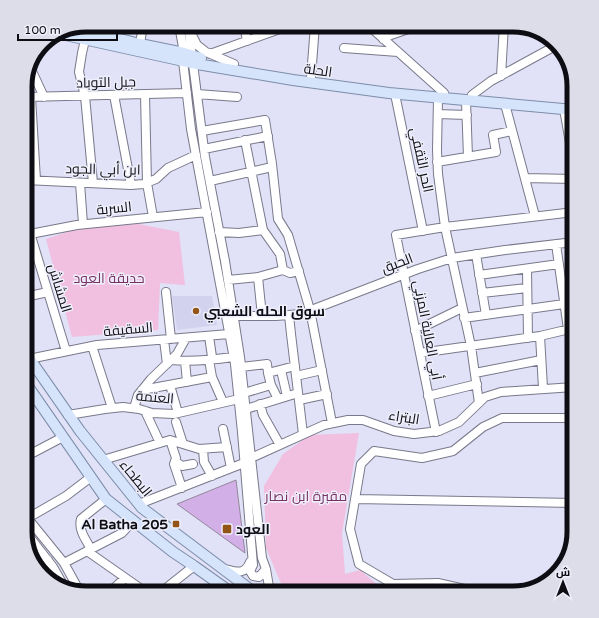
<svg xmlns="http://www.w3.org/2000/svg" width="599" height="618" font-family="'Varela Round',Cairo,sans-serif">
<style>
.built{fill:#d2d2ee}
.green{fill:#f1bfdf}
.building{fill:#d3afe8;stroke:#93889a}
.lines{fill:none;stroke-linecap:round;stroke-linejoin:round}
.minor-casing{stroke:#79798b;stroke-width:10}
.major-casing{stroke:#7d8da8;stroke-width:12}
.minor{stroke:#fff;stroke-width:8}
.major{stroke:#d5e4fb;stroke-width:10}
.poi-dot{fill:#925518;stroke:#efeffc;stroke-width:1.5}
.labels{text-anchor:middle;stroke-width:3;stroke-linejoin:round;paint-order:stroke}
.street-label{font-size:14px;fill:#0d0d13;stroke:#efeffc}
.park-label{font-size:14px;fill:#773163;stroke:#efeffc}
.poi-label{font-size:14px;font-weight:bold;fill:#0d0d13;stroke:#efeffc;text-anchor:start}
.rim{fill:none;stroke:#0d0d13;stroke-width:5}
</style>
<rect width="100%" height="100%" fill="#e1e1f7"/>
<path class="built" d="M 172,296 L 212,296 L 217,325 L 177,330 Z"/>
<path class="green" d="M 138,224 L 179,232 L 185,285 L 160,283 L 158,330 L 72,337 L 46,239 L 76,229 Z
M 359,433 L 342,533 L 345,574 L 360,570 L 381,588 L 428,592 L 433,593 L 285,593 L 266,548 L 264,486 L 283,454 L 310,435 Z"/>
<path class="building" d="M 236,480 L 245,553 L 177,504 Z"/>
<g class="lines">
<defs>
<path id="minor" d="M 179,25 L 184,53 L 183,61 L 191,129 L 235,364 L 242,432 L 253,565 L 250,571 L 253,576 L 259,577 L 266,569
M 188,25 L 205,157 L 225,261 L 240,357 L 262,558 L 266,569 L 270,593
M 244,25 L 247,41
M 368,25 L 444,93
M 192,35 L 197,45 L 206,52 L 234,64
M 383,39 L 391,35 L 420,25
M 85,40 L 82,53 L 79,72 L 85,96 L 93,183
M 140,44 L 143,25
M 344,48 L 398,52
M 210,54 L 291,25
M 31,69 L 44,97
M 501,76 L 504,25
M 311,77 L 315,25
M 145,94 L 147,183 L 153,217
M 197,94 L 237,97
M 395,94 L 423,231
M 114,95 L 131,185
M 472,95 L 491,81 L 557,45
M 25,97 L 187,93
M 31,97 L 36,180
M 438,98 L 437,150 L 438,174 L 445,227 L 471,346 L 479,403
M 466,101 L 468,157
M 505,104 L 535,216
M 564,109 L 570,143 L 574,143
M 438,114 L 467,115
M 202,131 L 265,120 L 272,164 L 278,219 L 288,235 L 310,310 L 332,423
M 245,140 L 263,230 L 280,254 L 283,270
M 204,149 L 268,136
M 437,162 L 496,152 L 493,135 L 512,131
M 525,178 L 574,179
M 25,180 L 131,185 L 144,184 L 156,179 L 168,168 L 196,155
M 210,181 L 272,167
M 80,183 L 83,224
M 219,232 L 239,233 L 263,230
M 30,233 L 66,351
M 25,235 L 77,225 L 207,212
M 556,244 L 568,329
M 476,254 L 486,315
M 527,269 L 528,338
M 479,275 L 559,264
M 258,277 L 262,316
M 228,280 L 258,277 L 283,270 L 290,273 L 299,271
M 562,285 L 574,284
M 166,292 L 171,339
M 482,293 L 527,288
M 25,297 L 48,292
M 289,315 L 291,334 L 303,434
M 233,316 L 276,316 L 301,314 L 418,269 L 452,258 L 505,250 L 574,242
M 464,318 L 564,304
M 415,331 L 462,308
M 209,336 L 212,357 L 209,360 L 212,377 L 223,402
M 540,336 L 543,388
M 164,340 L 167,364
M 92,346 L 112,408
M 420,353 L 540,336 L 574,328
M 29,359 L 97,345 L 229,334
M 171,360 C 192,362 212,360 233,357
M 185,361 L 187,382
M 241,367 L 267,364 L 268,373 L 295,366
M 281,370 L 287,396
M 268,373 L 271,385 L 278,399
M 475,373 L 541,360
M 296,376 L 322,370
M 170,385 L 178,413
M 142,390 L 212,377
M 244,393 L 271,385
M 428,396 L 477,384
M 299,400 L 327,394
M 260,404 L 263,415 L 280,445
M 25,405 L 37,399
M 134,408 L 138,395 L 151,379 L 177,354 L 186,338
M 246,409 L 298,393
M 145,411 L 160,443
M 68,415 L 105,409 L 123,407 L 139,409 L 152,413 L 174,414 L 239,399
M 176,422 L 183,444
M 223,429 L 231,468
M 436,432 L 396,235 L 445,227 L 574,212
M 170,440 L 176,458 L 174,464 L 182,488
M 203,449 L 204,462 L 212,476
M 25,457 L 63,437
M 251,458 L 324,425 L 348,420 L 363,420 L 394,431 L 414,434 L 439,431 L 459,422 L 485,397 L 501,392 L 574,387
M 103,460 L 170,440 L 199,449 L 227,447
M 175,461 L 182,466 L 193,464
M 355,499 L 574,503
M 139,504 L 244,463
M 25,515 L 64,563 L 80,592
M 28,518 L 66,496 L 91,477
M 25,531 L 53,567 L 65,588
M 91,549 C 86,540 78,530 81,519 L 106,499
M 87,551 L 147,593
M 64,563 L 122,533 C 128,527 131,524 127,516
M 37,566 L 48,560
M 225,569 C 237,572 245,575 250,562
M 109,593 L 125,578
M 160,593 L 194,566
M 482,593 L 438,583 L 393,584 L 359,564 L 350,529 L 361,464 L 374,451 L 422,458 L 453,451 L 483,427 L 502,418 L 574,418"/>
<path id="major" d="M 76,28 L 140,44 L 184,53 L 201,58
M 61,34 L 197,64 L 293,80 L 389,93 L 574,110
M 25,352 L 80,431 L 142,508 L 255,593
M 25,382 L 106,499 L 173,552 L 194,566 L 232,593"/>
</defs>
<use href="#minor" class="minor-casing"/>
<use href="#major" class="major-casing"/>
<use href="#minor" class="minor"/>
<use href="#major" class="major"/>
</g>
<g class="poi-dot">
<circle cx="196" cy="311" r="4"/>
<rect x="172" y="520" width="8" height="8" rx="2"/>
<rect x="222" y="524" width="10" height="10" rx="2"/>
</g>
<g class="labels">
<g class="street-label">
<text transform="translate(318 70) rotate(8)" y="5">الحلة</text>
<text transform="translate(106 82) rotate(-1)" y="5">جبل التوباد</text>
<text transform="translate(422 160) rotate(78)" y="5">الحر الثقفي</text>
<text transform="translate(103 169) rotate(1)" y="5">ابن أبي الجود</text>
<text transform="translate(114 208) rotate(-6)" y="5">السربة</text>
<text transform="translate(397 263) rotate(-21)" y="5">الحبق</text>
<text transform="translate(60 288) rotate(73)" y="5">المشاش</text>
<text transform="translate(128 329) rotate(-5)" y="5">السقيفة</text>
<text transform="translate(428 330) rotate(79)" y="5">أبي العالية المزني</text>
<text transform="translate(155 397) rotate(5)" y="5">العتمة</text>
<text transform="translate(404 417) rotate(9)" y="5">البتراء</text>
<text transform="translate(136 478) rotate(51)" y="5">البطحاء</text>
</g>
<g class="park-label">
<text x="109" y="283">حديقة العود</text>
<text x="306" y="501">مقبرة ابن نصار</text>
</g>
<g class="poi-label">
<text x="204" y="316">سوق الحله الشعبي</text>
<text x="168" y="529" text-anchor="end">Al Batha 205</text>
<text x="236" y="534">العود</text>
</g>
</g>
<path d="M0 0H599V618H0ZM86 32H513A54 54 0 0 1 567 86V532A54 54 0 0 1 513 586H86A54 54 0 0 1 32 532V86A54 54 0 0 1 86 32Z" fill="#dddde9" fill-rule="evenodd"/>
<path class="rim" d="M86 32H513A54 54 0 0 1 567 86V532A54 54 0 0 1 513 586H86A54 54 0 0 1 32 532V86A54 54 0 0 1 86 32Z"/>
<g transform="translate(563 582)" stroke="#efeffc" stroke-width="3" paint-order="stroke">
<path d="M0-3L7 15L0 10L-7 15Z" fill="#0d0d13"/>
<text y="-6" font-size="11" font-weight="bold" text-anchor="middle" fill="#0d0d13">ش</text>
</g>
<path d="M18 34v6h99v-6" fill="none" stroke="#0d0d13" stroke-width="2"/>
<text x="24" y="34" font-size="12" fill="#0d0d13" stroke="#efeffc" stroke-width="3" paint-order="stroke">100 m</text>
</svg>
